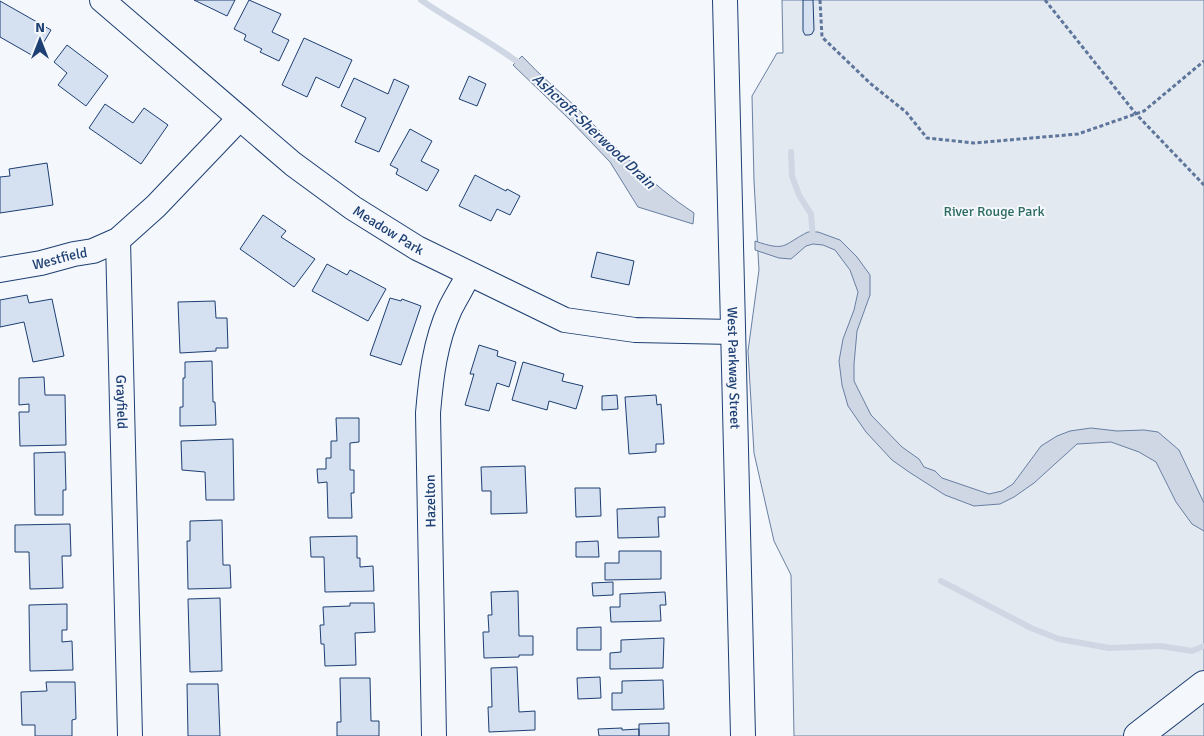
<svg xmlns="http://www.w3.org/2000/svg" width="1204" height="736" font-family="Signika,sans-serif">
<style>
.green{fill:#e3e9f0;stroke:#687fa3}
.water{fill:#cfd7e4;stroke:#687fa3}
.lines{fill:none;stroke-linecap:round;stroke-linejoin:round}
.stream{stroke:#cfd7e4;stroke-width:6}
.building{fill:#d5e0f0;stroke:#1d3f73}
.minor-casing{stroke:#1d3f73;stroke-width:26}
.major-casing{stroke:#1d3f73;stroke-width:30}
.path{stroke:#5e769c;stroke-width:3;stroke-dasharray:4 2.5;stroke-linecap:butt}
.minor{stroke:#f4f7fb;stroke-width:24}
.major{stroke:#f4f7fb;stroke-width:28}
.labels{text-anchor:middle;stroke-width:4;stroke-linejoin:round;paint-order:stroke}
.park-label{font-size:14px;fill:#2c6c60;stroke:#f4f7fb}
.street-label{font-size:14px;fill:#1d3f73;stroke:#f4f7fb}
.water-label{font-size:15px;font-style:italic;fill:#1d3f73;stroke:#f4f7fb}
</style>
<rect width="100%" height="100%" fill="#f4f7fb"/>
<path class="green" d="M 782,0 L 1204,0 L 1204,736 L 794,736 L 791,575 L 774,541 L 754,453 L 748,351 L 759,270 L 754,181 L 752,96 L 777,53 L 783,53 Z"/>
<path class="water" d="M 522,56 C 540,76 561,92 580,111 C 616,147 651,185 694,213 L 693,224 L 638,207 L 610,162 L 570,120 L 513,65 Z
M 808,232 L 818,232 L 840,240 L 857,257 L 870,275 L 870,295 L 857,331 L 854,364 L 854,381 L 871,415 L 902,447 L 919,459 L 924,467 L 935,471 L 942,478 L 989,494 L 1002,491 L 1013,484 L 1041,446 L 1057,436 L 1070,431 L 1091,428 L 1117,431 L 1144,430 L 1158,432 L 1179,450 L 1204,503 L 1204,531 L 1192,524 L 1176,502 L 1156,462 L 1139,452 L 1111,442 L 1077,444 L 1034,483 L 1014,497 L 1000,504 L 974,506 L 945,495 L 909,472 L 892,460 L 866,432 L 848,406 L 842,385 L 839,361 L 843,339 L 854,310 L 858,292 L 850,270 L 835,250 L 823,245 L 813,244 L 806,246 L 791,259 L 779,258 L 755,250 L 755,241 C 787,252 782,245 808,232 Z"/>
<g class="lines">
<path class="stream" d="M 421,0 C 454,23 491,41 523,66
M 791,152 L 792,176 L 799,195 L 811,214 L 813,239
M 941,581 L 1031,628 L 1059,639 L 1109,648 L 1160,646 L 1192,651 L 1204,646"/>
</g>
<path class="building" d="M 194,0 L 235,0 L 227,16 Z
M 249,0 L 281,14 L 272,32 L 289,40 L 279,61 L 260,52 L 262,49 L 244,40 L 246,35 L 234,29 Z
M 803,0 L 813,0 L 814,30 L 812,34 L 809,35 L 805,35 L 803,31 Z
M 0,1 L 51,30 L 35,57 L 0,37 Z
M 304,38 L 352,60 L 339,88 L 316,77 L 307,97 L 282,85 Z
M 67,45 L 108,76 L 86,106 L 58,85 L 67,73 L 54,62 Z
M 469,76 L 486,84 L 477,106 L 459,99 Z
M 354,78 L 388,94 L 394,79 L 409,86 L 379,152 L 355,142 L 366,118 L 341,106 Z
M 105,104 L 133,123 L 144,108 L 168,125 L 141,164 L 89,128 Z
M 410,129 L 432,141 L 421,161 L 439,170 L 427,191 L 396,174 L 398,169 L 390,165 Z
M 47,163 L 53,205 L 0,213 L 0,177 L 10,176 L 9,169 Z
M 475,175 L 506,191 L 507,189 L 520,196 L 510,215 L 497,209 L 491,221 L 459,206 Z
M 263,215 L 286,231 L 281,237 L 315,259 L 294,287 L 240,249 Z
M 597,252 L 634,261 L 629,285 L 591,277 Z
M 327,264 L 347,275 L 350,270 L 386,289 L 368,321 L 312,291 Z
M 27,295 L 29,303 L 52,299 L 64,356 L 33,362 L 24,322 L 0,327 L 0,300 Z
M 390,298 L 401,301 L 402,299 L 421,306 L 401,365 L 370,355 Z
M 215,301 L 216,318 L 227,318 L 228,348 L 216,348 L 216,351 L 180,353 L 178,302 Z
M 479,345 L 498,351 L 497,356 L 516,362 L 509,387 L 497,383 L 489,411 L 465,405 L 474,374 L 470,374 Z
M 212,361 L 213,402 L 215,402 L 216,425 L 180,426 L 180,407 L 183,407 L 183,378 L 185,378 L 185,362 Z
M 523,362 L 564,374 L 562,381 L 583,386 L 576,409 L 549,401 L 547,410 L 512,400 Z
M 44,377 L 45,395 L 65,395 L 66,445 L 20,446 L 19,412 L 29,412 L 29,404 L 19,405 L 19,378 Z
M 617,395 L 618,409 L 602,410 L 602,396 Z
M 656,395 L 657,405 L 661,404 L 664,444 L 656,444 L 656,452 L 629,454 L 625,397 Z
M 336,418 L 359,418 L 359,442 L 350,443 L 350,470 L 354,470 L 354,493 L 351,493 L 352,518 L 328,518 L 327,482 L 318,483 L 317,469 L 326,469 L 326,458 L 331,458 L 331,441 L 337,441 Z
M 233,439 L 234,500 L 206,500 L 205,472 L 182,470 L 181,441 Z
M 65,452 L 66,490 L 63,490 L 63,515 L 35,515 L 34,453 Z
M 525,466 L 527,513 L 491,514 L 491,491 L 482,491 L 481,467 Z
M 575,488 L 600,488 L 601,516 L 576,517 Z
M 665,507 L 665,517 L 658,517 L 659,537 L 618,538 L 617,509 Z
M 222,520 L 223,565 L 230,565 L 231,588 L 188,589 L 187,541 L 190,541 L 190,521 Z
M 70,524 L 71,556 L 62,556 L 63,588 L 30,589 L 29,552 L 15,552 L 15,525 Z
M 357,536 L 357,558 L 360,558 L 360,567 L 373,566 L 374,591 L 325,592 L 324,557 L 311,557 L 310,537 Z
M 598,541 L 599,557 L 576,557 L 576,542 Z
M 619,551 L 661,551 L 661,579 L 605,580 L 605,563 L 619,563 Z
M 613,582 L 613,595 L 593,596 L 592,583 Z
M 518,591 L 519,636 L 533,636 L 533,655 L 519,655 L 519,657 L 484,658 L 483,632 L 489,632 L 488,615 L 492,615 L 491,592 Z
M 665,592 L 666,605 L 660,605 L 661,621 L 611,622 L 610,607 L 620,607 L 620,594 Z
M 220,598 L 222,671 L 190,672 L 188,599 Z
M 350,603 L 374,603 L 375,632 L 355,633 L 356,665 L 325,666 L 324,644 L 321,644 L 320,625 L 324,625 L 323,607 L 350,606 Z
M 67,604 L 67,630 L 62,630 L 62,642 L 72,641 L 73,670 L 30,671 L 29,605 Z
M 601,627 L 601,650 L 577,650 L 577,628 Z
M 664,638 L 663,668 L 610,669 L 610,653 L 621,652 L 621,640 Z
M 517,667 L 519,712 L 535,711 L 535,730 L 489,732 L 488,707 L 492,707 L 491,668 Z
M 600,677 L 601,698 L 578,699 L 577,678 Z
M 340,678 L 370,678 L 371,721 L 379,721 L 379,736 L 337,736 L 337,722 L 341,722 Z
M 663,680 L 664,709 L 612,710 L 612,693 L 622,693 L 622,681 Z
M 46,682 L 75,682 L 76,719 L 72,720 L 72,736 L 35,736 L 35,725 L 22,725 L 21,692 L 47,691 Z
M 187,684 L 218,684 L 220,736 L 188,736 Z
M 669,723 L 669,736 L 639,736 L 639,724 Z
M 622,728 L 622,730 L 639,729 L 639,736 L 599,736 L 598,729 Z"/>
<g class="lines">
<defs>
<g id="minor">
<path id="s1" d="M 102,0 L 293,164 L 353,208 L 417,248 L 565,320 L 635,330 L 733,332"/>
<path id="s2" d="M 725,0 L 743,736"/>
<path id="s3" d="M 118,240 L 130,736"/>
<path id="s4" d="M 0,270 L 41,263 L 74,254 L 93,251 L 118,240 L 156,206 L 239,119"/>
<path d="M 434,736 L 428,413 C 431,377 435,342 450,309 C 456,297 463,286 469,274"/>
</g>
<path id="major" d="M 1138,736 L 1204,685"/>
</defs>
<use href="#minor" class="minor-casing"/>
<use href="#major" class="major-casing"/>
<path class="path" d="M 820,0 L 822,37 L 871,84 L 906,112 L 927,138 L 974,143 L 1078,134 L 1144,111 L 1204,61
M 1045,0 L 1136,114 L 1204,185"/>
<use href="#minor" class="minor"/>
<use href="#major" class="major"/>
</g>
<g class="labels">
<g class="park-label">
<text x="994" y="216">River Rouge Park</text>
</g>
<g class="street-label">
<text dy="5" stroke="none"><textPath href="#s1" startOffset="368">Meadow Park</textPath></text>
<text dy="5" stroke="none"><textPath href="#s4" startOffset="61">Westfield</textPath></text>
<text dy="5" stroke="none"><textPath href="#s2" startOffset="368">West Parkway Street</textPath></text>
<text dy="5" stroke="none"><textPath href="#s3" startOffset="162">Grayfield</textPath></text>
<text transform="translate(430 501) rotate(-91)" y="5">Hazelton</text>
</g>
<g class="water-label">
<text transform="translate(594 131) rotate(43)" y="5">Ashcroft-Sherwood Drain</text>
</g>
</g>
<g transform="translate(40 40)" stroke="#f4f7fb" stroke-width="4" paint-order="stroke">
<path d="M0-4L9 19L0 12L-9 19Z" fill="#1d3f73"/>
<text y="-8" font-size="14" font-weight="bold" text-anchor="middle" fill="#1d3f73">N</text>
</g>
</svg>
